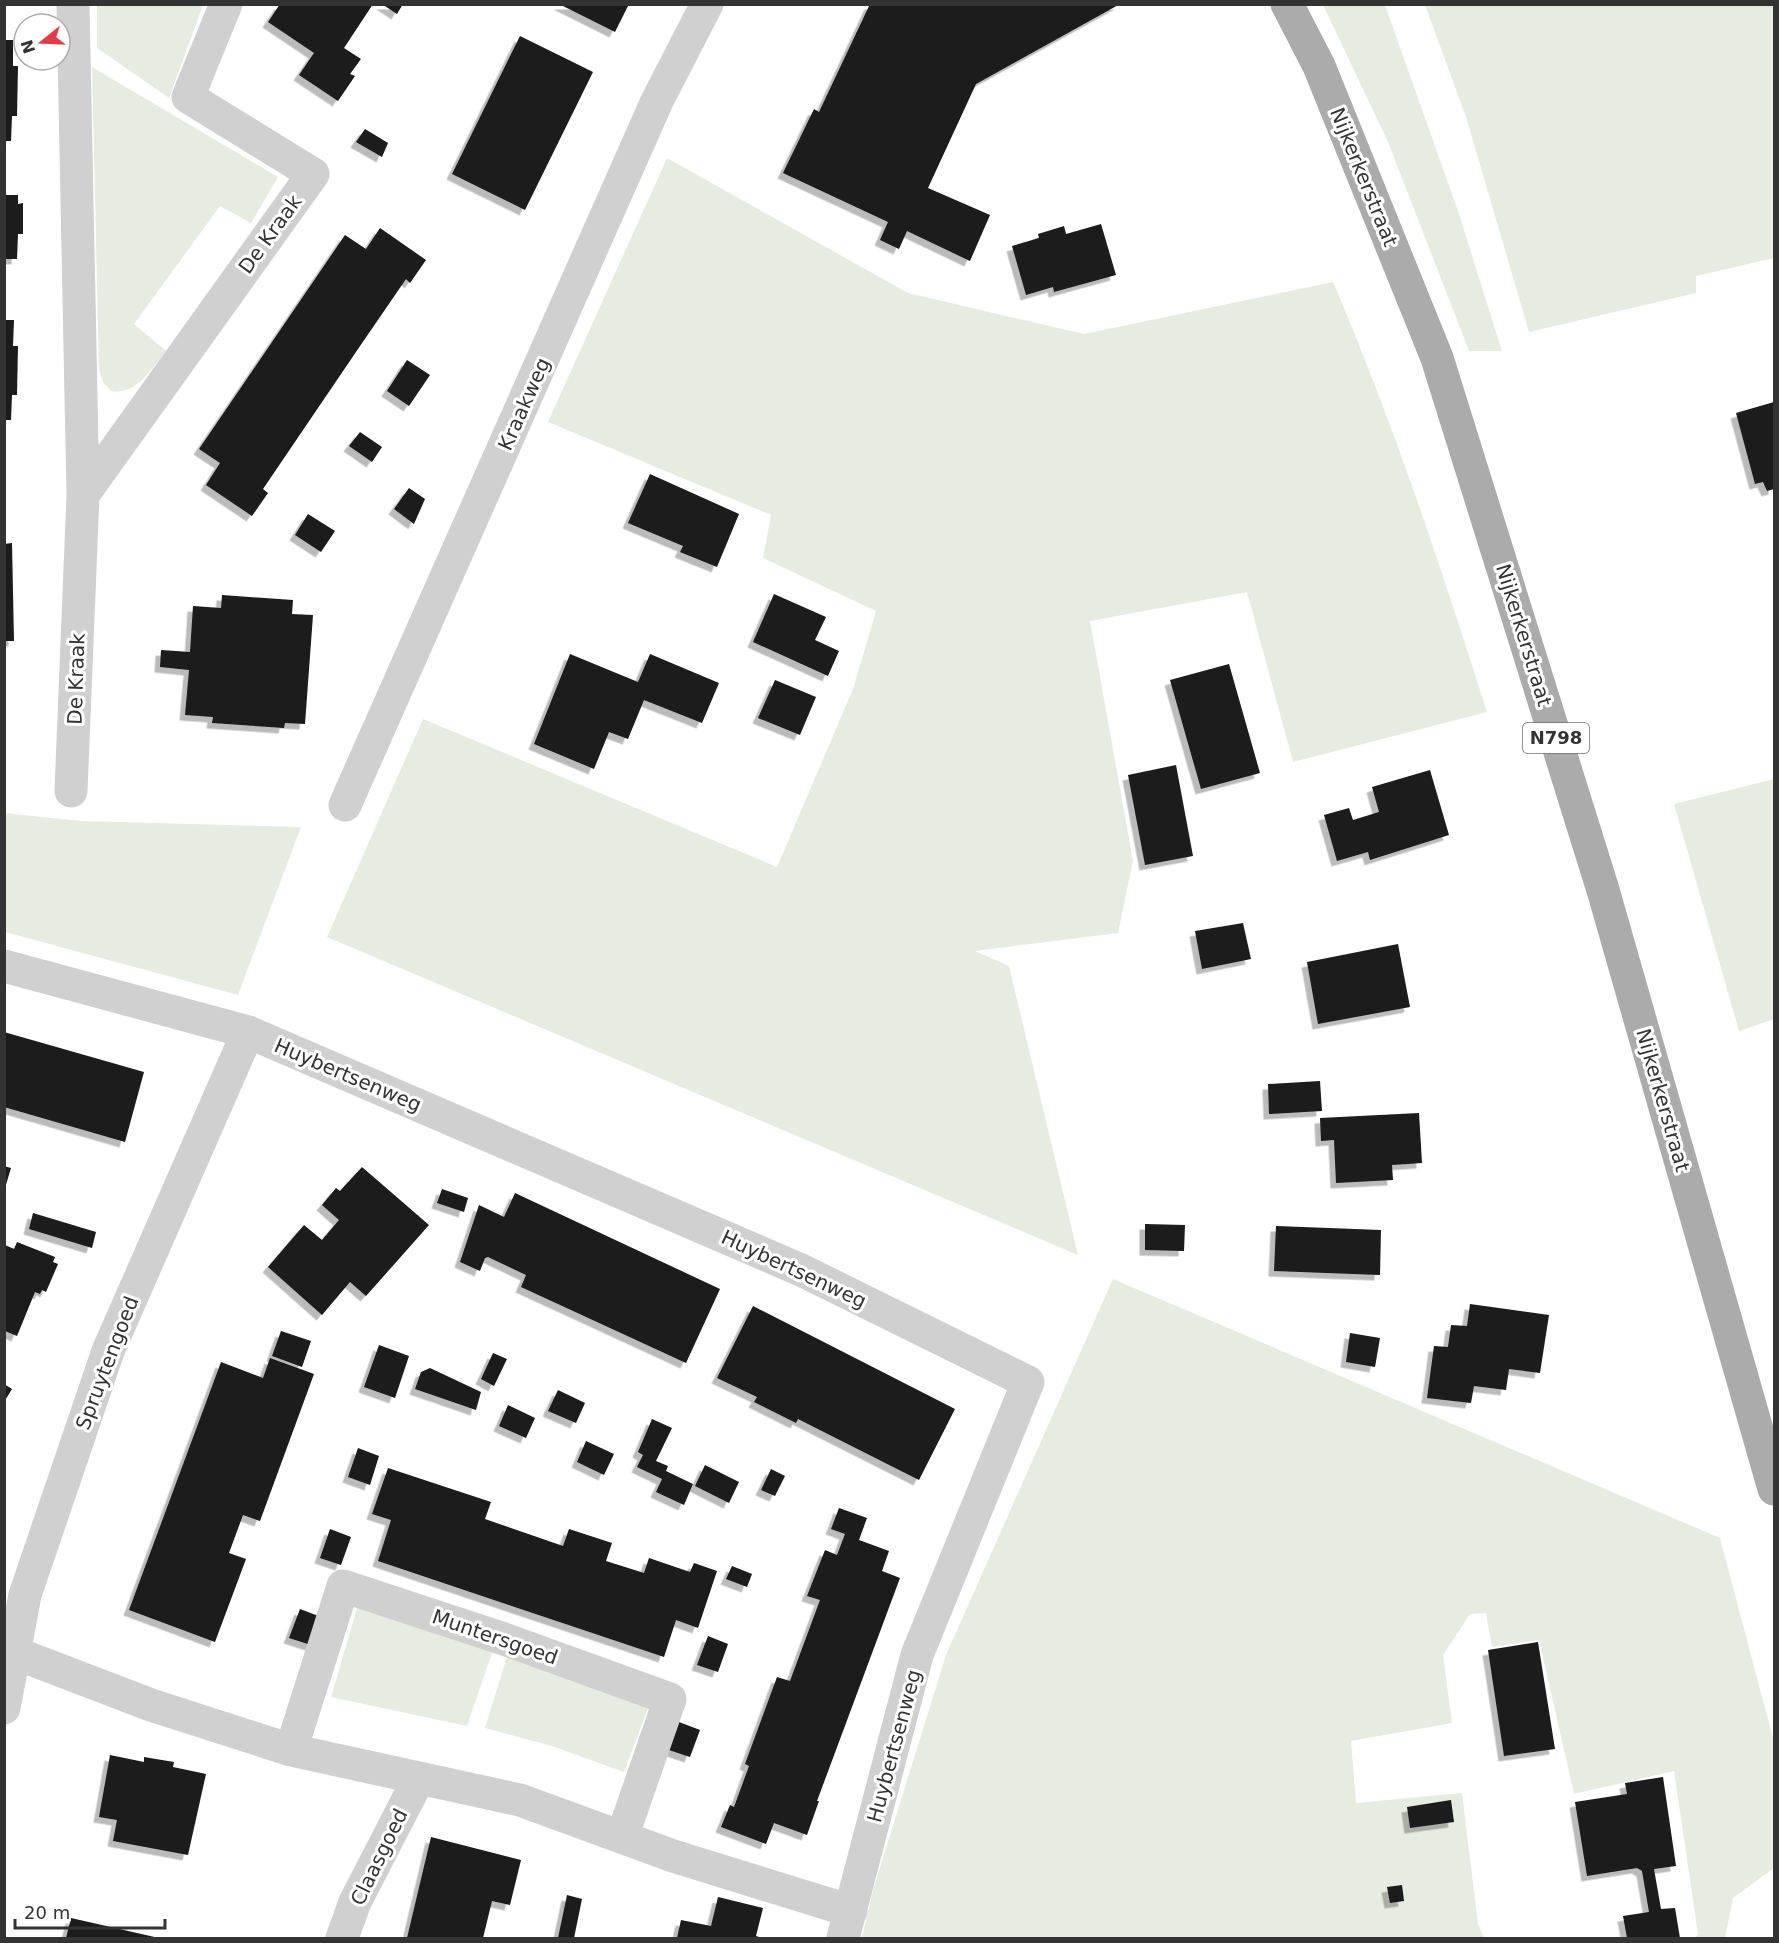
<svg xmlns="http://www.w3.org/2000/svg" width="1779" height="1943" font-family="'DejaVu Sans',sans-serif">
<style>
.green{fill:#e6ecdf}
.building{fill:#1a1a1a;filter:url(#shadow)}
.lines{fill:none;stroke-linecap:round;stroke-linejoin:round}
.minor{stroke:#d0d0d0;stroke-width:33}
.major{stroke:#ababab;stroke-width:33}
.labels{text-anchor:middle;stroke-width:6;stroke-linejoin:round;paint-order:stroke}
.shield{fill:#fff;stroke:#707070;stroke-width:1.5}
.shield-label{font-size:18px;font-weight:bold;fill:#333}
.street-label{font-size:20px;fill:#333;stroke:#fff}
</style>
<defs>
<filter id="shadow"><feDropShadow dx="-5.5" dy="5.5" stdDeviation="0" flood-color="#0004"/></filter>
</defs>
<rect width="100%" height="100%" fill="#fff"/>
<path class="green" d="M 97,5 L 203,5 L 169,98 L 97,48 Z
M 1323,5 L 1385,5 L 1458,211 L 1502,351 L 1469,351 L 1388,142 Z
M 1425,5 L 1774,5 L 1774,258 L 1696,276 L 1696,293 L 1529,332 L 1466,117 Z
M 92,67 L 278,177 L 251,223 L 220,206 L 134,324 L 166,351 C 152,368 136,396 111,391 L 103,382 L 99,370 Z
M 667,158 L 908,293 L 1084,334 L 1333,282 C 1393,422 1441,567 1487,712 L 1293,762 L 1247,592 L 1090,621 L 1133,861 L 1118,933 L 975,951 L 1009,966 L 1078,1255 L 327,937 L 423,719 L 777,867 L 853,689 L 876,611 L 763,558 L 771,515 L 548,422 Z
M 1774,779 L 1774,1019 L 1739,1031 L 1674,804 Z
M 4,813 L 81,821 L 301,827 L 238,995 L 5,932 Z
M 1113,1279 L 1720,1538 L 1774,1742 L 1774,1868 L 1733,1898 L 1725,1938 L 1695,1938 L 1698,1934 L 1674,1771 L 1574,1794 L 1539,1640 L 1492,1647 L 1486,1613 L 1470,1614 L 1443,1655 L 1452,1723 L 1351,1741 L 1356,1803 L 1462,1793 L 1478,1924 L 1484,1938 L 862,1938 L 873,1890 L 946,1655 Z
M 360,1598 L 496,1641 L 467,1726 L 331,1697 Z
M 510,1647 L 653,1695 L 624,1772 L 552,1746 L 485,1728 Z"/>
<path class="building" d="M 280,4 L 373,4 L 344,48 L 361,59 L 350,74 L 355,76 L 338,101 L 299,75 L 314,53 L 268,22 Z
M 382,4 L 403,4 L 397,14 Z
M 559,4 L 629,4 L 615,32 Z
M 870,4 L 1120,4 L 976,84 L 928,188 L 990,215 L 970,261 L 907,231 L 899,249 L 880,240 L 888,222 L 783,173 L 814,109 L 819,112 Z
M 520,36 L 593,72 L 525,210 L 452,174 Z
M 4,40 L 13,40 L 13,66 L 18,66 L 17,116 L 12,116 L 11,141 L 4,141 Z
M 365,129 L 388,143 L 382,157 L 356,142 Z
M 4,195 L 18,195 L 18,204 L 23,203 L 23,234 L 18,234 L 17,259 L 4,259 Z
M 1101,224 L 1116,275 L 1054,292 L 1053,287 L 1026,295 L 1012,246 L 1039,238 L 1038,234 L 1064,226 L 1066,234 Z
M 380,228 L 426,260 L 410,283 L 406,279 L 358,349 L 263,489 L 268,493 L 252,516 L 206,485 L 220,463 L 199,449 L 345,235 L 366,249 Z
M 4,320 L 14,320 L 13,346 L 18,346 L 17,395 L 12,395 L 11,420 L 4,420 Z
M 407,360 L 430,375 L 409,406 L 387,391 Z
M 1774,402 L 1774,489 L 1767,491 L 1763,482 L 1755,484 L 1736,413 Z
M 360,432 L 382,447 L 372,462 L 349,446 Z
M 650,474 L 739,514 L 717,567 L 680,552 L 683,546 L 628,523 Z
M 409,488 L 425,499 L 414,524 L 394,509 Z
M 308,514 L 335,531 L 321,552 L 295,535 Z
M 12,543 L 14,641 L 4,641 L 4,544 Z
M 774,594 L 826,617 L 815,640 L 839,651 L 828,676 L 753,642 Z
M 222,595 L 293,600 L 292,614 L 313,615 L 305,724 L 285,723 L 284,728 L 212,723 L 213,717 L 185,715 L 189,670 L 160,667 L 161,650 L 190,652 L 193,606 L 221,608 Z
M 570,654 L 638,682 L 650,654 L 719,683 L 702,723 L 644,700 L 628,739 L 609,732 L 594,769 L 534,744 Z
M 1229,664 L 1260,773 L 1201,789 L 1170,680 Z
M 775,680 L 816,697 L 800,735 L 758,718 Z
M 1176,765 L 1193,856 L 1145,865 L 1128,775 Z
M 1430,770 L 1449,835 L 1370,860 L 1368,852 L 1337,861 L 1324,815 L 1349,808 L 1353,820 L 1379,812 L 1372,787 Z
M 1243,923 L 1251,959 L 1202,969 L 1195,931 Z
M 1398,944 L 1410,1007 L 1318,1024 L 1307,962 Z
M 4,1032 L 144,1072 L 125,1142 L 4,1107 Z
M 1320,1081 L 1322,1111 L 1269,1114 L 1268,1084 Z
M 1419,1113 L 1422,1163 L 1392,1165 L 1393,1180 L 1336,1183 L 1334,1140 L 1321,1141 L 1320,1118 Z
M 4,1166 L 11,1168 L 5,1188 L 4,1188 Z
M 362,1167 L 429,1225 L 366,1296 L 350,1282 L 322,1315 L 268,1267 L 304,1225 L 322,1240 L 339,1220 L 322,1205 L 336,1188 L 340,1191 Z
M 442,1189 L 468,1198 L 464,1212 L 437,1203 Z
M 515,1193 L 720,1289 L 686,1363 L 521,1287 L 526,1275 L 488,1257 L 485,1258 L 480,1271 L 460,1262 L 479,1205 L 504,1217 Z
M 33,1213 L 96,1232 L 92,1248 L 29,1229 Z
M 1145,1224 L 1185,1225 L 1184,1251 L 1145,1250 Z
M 1276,1226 L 1381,1230 L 1380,1275 L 1274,1271 Z
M 17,1242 L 55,1257 L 53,1262 L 58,1264 L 46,1292 L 42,1290 L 40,1294 L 35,1292 L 17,1336 L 5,1331 L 5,1245 L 14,1249 Z
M 1470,1304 L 1549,1315 L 1540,1373 L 1509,1369 L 1506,1390 L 1474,1386 L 1471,1403 L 1427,1398 L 1434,1346 L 1448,1347 L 1451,1325 L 1467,1326 Z
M 753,1306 L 955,1409 L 919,1480 L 798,1419 L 796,1423 L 754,1402 L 757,1397 L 717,1378 Z
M 281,1331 L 311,1341 L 302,1367 L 272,1356 Z
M 1350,1333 L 1380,1338 L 1375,1367 L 1346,1362 Z
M 379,1345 L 409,1356 L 395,1398 L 364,1387 Z
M 493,1353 L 507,1359 L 494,1386 L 481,1379 Z
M 270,1358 L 314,1374 L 260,1521 L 243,1515 L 229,1553 L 246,1559 L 215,1642 L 129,1610 L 221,1362 L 263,1378 Z
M 430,1368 L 481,1392 L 476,1410 L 415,1389 L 421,1372 Z
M 4,1384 L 12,1389 L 4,1402 Z
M 558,1390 L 585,1403 L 576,1423 L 548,1411 Z
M 508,1405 L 535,1418 L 526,1438 L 499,1426 Z
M 652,1419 L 672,1428 L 656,1461 L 668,1466 L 666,1471 L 693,1484 L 684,1505 L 656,1492 L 662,1479 L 637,1467 L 643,1455 L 638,1452 Z
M 586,1441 L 614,1454 L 604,1475 L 577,1462 Z
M 358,1448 L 379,1456 L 370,1485 L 348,1477 Z
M 705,1465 L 739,1482 L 729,1503 L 695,1486 Z
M 388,1468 L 491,1502 L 485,1519 L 563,1546 L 569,1529 L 612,1543 L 606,1561 L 644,1573 L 649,1558 L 690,1572 L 694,1563 L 717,1571 L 698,1628 L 676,1620 L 664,1657 L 378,1561 L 391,1520 L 372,1514 Z
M 771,1469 L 785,1476 L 775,1496 L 761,1490 Z
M 839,1508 L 867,1518 L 859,1540 L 889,1551 L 882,1571 L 900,1578 L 817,1801 L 819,1801 L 807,1835 L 774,1823 L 766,1844 L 721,1827 L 730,1805 L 734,1807 L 749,1766 L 745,1764 L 777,1677 L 790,1681 L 820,1600 L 807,1596 L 825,1550 L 837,1555 L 845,1534 L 831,1529 Z
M 330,1529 L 351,1537 L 341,1565 L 320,1558 Z
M 732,1566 L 752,1574 L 747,1587 L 726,1579 Z
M 300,1609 L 321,1617 L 311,1645 L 289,1638 Z
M 708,1636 L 728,1644 L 718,1672 L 697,1665 Z
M 1538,1642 L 1555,1749 L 1504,1756 L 1488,1650 Z
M 679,1722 L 700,1730 L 690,1757 L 669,1750 Z
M 110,1755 L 144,1762 L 144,1757 L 174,1762 L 173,1767 L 206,1774 L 188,1855 L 113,1841 L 117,1820 L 99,1817 Z
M 1663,1777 L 1676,1866 L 1654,1869 L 1661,1909 L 1675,1908 L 1680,1938 L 1627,1938 L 1623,1916 L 1649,1912 L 1642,1871 L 1637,1868 L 1587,1876 L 1575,1802 L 1627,1794 L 1625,1783 Z
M 1451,1800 L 1454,1822 L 1410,1828 L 1407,1807 Z
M 431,1837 L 521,1860 L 510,1905 L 492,1901 L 483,1938 L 407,1938 Z
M 1402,1885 L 1404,1901 L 1390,1903 L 1387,1887 Z
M 567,1895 L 582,1899 L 574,1938 L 558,1938 Z
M 718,1897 L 763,1908 L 756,1936 L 762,1938 L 677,1938 L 681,1920 L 711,1926 Z
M 71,1918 L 159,1938 L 66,1938 Z"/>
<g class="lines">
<path class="minor" d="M 83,495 L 313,174 L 188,97 L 226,4
M 71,791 L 83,495 L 73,4
M 345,805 L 657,101 L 707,4
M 4,966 L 248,1032 L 801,1270 L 1028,1382 L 917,1655 L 843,1938
M 4,1646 L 15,1653 L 151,1705 L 291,1750 L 520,1800 L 673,1856 L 851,1911
M 4,1708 L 25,1595 L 108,1351 L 248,1032
M 291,1750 L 343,1586 L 504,1639 L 670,1699 L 622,1837
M 342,1938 L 355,1902 L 419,1778"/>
<path class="major" d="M 1287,4 L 1319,66 L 1437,358 L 1603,890 L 1774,1489"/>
</g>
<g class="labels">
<rect class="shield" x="1523" y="723" width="66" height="30" rx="4.5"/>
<g class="shield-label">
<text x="1556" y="744">N798</text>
</g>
<g class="street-label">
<text transform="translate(1364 177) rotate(68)" y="7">Nijkerkerstraat</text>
<text transform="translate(270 234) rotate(-54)" y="7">De Kraak</text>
<text transform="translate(524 404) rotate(-66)" y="7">Kraakweg</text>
<text transform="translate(1524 635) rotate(73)" y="7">Nijkerkerstraat</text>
<text transform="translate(76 679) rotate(-88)" y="7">De Kraak</text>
<text transform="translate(348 1075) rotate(23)" y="7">Huybertsenweg</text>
<text transform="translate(1663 1100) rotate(74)" y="7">Nijkerkerstraat</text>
<text transform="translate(794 1269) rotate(25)" y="7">Huybertsenweg</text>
<text transform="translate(107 1363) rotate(-69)" y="7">Spruytengoed</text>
<text transform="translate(495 1637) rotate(19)" y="7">Muntersgoed</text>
<text transform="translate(894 1746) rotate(-75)" y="7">Huybertsenweg</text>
<text transform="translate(379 1857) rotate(-64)" y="7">Claasgoed</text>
</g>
</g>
<rect width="1779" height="1943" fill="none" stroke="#333333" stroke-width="12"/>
<g transform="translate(42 42) rotate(252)"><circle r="28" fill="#ffffff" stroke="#adadad" stroke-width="1.5"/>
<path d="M0-4.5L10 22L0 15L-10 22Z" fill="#e63946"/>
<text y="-9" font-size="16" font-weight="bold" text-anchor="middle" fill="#333333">N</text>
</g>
<path d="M15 1919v9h150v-9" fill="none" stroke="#333333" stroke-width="3"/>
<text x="24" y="1919" font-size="18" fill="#333333" stroke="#ffffff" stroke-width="4.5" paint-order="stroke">20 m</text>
</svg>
